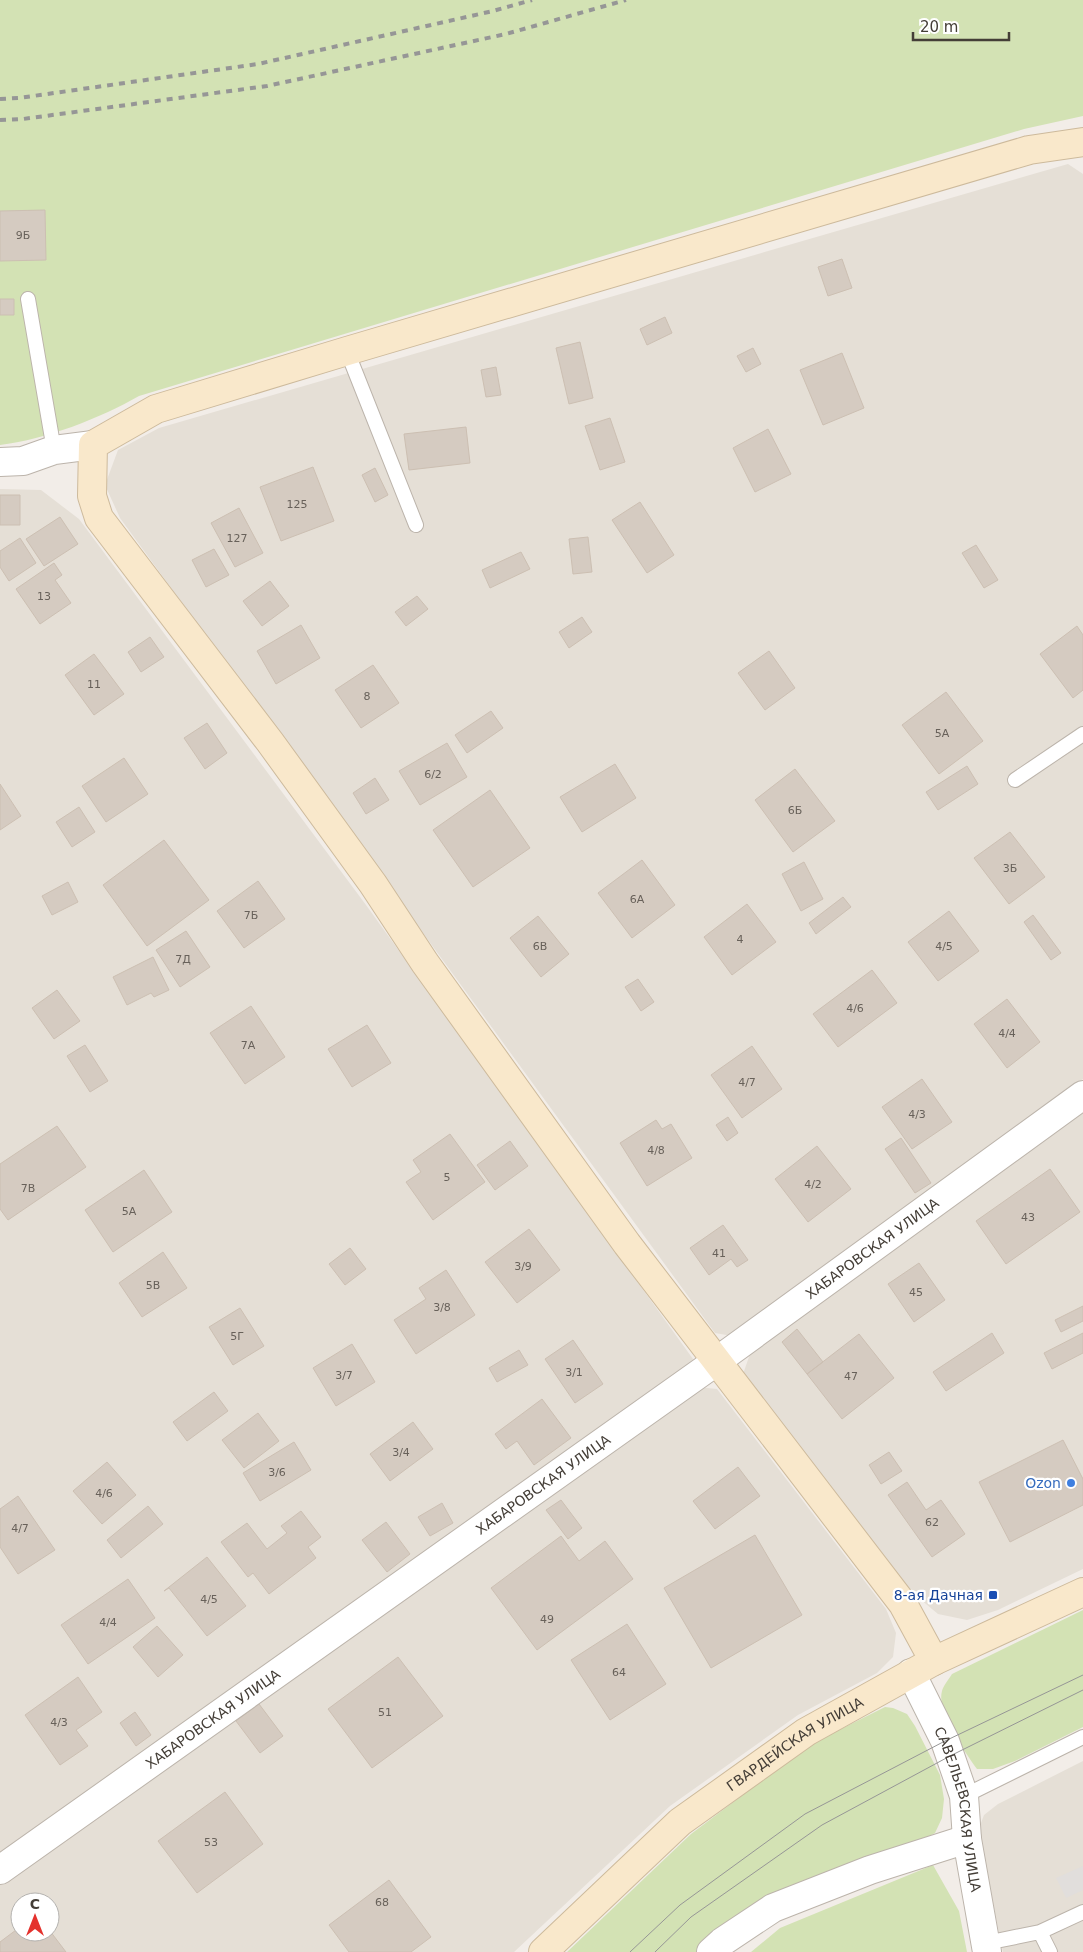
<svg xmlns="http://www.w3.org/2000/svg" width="1083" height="1952" font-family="'DejaVu Sans',sans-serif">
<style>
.residential{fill:#e5dfd6;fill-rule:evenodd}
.green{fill:#d3e2b4}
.parking{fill:#e1dedc}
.building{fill:#d5cbc1;stroke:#ccbfb2}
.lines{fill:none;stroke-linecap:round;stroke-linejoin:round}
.lane-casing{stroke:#bcb4ab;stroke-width:16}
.street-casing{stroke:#bcb4ab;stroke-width:30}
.secondary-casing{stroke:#cdba9c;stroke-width:30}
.lane{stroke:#fff;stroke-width:14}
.street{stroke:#fff;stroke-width:28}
.secondary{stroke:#f9e8cb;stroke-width:28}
.tram{stroke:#969696;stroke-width:1}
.rail{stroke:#969696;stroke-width:4;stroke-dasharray:6 6;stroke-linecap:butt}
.shop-dot{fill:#3f7fe0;stroke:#fff;stroke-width:2}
.transit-dot{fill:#1a4fb4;stroke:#fff;stroke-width:2}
.labels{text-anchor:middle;stroke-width:4.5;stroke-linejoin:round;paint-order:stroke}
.number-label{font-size:11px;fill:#68615a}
.street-label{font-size:14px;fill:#443e37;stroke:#fff}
.shop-label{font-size:14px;fill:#366cbe;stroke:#fff;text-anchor:end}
.transit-label{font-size:14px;fill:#164399;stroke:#fff;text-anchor:end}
</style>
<rect width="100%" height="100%" fill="#f2ede8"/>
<path class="residential" d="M 1068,164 L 1083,174 L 1083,1079 L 732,1336 L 715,1333 L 120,518 L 105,485 L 118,450 L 159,428 Z
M 0,489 L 41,490 L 79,519 L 366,905 L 693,1359 L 690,1370 L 0,1858 Z
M 1083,1113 L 1083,1569 L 998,1610 L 967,1620 L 938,1614 L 908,1589 L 743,1374 L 750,1354 Z
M 697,1387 L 717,1389 L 886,1609 L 896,1633 L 893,1657 L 877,1673 L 798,1715 L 670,1806 L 514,1952 L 0,1952 L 0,1882 ZM 20,1902 L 50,1902 L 50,1932 L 20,1932 Z
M 1083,1761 L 1083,1952 L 1003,1952 L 978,1831 L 984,1815 L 998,1804 Z"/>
<path class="green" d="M 0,0 L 1083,0 L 1083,116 L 1024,129 L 139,396 C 101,418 44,440 0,445 Z
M 1083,1610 L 1083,1727 L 1015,1761 L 993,1769 L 977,1769 C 965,1752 936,1712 942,1691 C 943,1686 949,1679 952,1674 Z
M 885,1707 L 893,1708 L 907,1714 L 915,1726 L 940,1775 L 944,1799 L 942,1818 L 935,1833 L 708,1952 L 567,1952 L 691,1834 L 809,1745 Z
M 933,1865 L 959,1911 L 967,1952 L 751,1952 L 780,1928 Z"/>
<path class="parking" d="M 1083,1866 L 1083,1890 L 1066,1898 L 1056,1878 Z"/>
<path class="building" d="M 45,210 L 46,260 L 0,261 L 0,211 Z
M 842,259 L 852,288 L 828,296 L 818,267 Z
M 0,299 L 14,299 L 14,315 L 0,315 Z
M 665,317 L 672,333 L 647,345 L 640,329 Z
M 580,342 L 593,398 L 569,404 L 556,348 Z
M 753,348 L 761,364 L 746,372 L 737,356 Z
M 842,353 L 864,408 L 823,425 L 800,370 Z
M 496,367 L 501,395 L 486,397 L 481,370 Z
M 610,418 L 625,462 L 600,470 L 585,426 Z
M 466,427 L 470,463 L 409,470 L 404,434 Z
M 768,429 L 791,474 L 755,492 L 733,448 Z
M 313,467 L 334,521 L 281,541 L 260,487 Z
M 375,468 L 388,495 L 375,502 L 362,475 Z
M 0,495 L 20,495 L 20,525 L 0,525 Z
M 640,502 L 674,555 L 647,573 L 612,520 Z
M 239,508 L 263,553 L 235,567 L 211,523 Z
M 60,517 L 78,544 L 44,566 L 26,539 Z
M 588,537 L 592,572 L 573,574 L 569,539 Z
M 20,538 L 36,563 L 9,581 L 0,567 L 0,551 Z
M 976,545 L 998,580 L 984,588 L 962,553 Z
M 214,549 L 229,575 L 206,587 L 192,560 Z
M 521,552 L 530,569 L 490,588 L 482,570 Z
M 54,563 L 62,575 L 55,580 L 71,603 L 40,624 L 16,589 Z
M 270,581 L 289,606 L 262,626 L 243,601 Z
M 417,596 L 428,609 L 406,626 L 395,612 Z
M 582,617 L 592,632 L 569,648 L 559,632 Z
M 301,625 L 320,658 L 276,684 L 257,651 Z
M 1077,626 L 1083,635 L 1083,690 L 1073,698 L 1040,654 Z
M 150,637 L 164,657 L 141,672 L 128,652 Z
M 769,651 L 795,688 L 765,710 L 738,673 Z
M 94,654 L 124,694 L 94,715 L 65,675 Z
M 373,665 L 399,703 L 361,728 L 335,690 Z
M 946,692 L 983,741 L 939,774 L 902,725 Z
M 491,711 L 503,728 L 467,753 L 455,735 Z
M 207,723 L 227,753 L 205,769 L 184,738 Z
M 447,743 L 467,777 L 420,805 L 399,771 Z
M 124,758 L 148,794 L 106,822 L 82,786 Z
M 615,764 L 636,798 L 582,832 L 560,797 Z
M 967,766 L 978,784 L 938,810 L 926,792 Z
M 795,769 L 835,821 L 793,852 L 755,800 Z
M 375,778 L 389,800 L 366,814 L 353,793 Z
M 0,784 L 21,816 L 0,830 Z
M 490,790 L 530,848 L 473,887 L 433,830 Z
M 79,807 L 95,832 L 72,847 L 56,822 Z
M 1010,832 L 1045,877 L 1009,904 L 974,858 Z
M 164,840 L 209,900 L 147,946 L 103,885 Z
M 642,860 L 675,905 L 632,938 L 598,893 Z
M 804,862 L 823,899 L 801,911 L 782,874 Z
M 258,881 L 285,919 L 244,948 L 217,911 Z
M 68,882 L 78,902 L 52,915 L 42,896 Z
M 843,897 L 851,907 L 816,934 L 809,923 Z
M 747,904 L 776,942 L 732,975 L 704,937 Z
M 949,911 L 979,951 L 938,981 L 908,942 Z
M 1033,915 L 1061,953 L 1051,960 L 1024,922 Z
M 538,916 L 569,954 L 541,977 L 510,938 Z
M 186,931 L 210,967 L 180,987 L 156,950 Z
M 153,957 L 169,990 L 154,997 L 151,993 L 127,1005 L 113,977 Z
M 872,970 L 897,1003 L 838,1047 L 813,1014 Z
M 638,979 L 654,1002 L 641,1011 L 625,987 Z
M 57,990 L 80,1021 L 54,1039 L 32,1008 Z
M 1007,999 L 1040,1042 L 1007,1068 L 974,1024 Z
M 251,1006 L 285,1057 L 245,1084 L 210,1033 Z
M 367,1025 L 391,1063 L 352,1087 L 328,1049 Z
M 85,1045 L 108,1081 L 90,1092 L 67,1056 Z
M 752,1046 L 782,1089 L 742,1118 L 711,1075 Z
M 922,1079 L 952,1122 L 912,1149 L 882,1107 Z
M 728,1117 L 738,1133 L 727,1141 L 716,1125 Z
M 656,1120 L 662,1129 L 671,1124 L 692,1158 L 647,1186 L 620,1143 Z
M 57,1126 L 86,1167 L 8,1220 L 0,1209 L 0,1164 Z
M 450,1134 L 485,1182 L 433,1220 L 406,1182 L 421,1172 L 413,1160 Z
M 901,1138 L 931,1183 L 915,1193 L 885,1149 Z
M 510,1141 L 528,1166 L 495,1190 L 477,1165 Z
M 817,1146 L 851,1189 L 808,1222 L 775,1179 Z
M 1050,1169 L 1080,1212 L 1006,1264 L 976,1221 Z
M 144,1170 L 172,1212 L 113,1252 L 85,1210 Z
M 723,1225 L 748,1260 L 737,1267 L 731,1259 L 709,1275 L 690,1248 Z
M 529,1229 L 560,1270 L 517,1303 L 485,1262 Z
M 350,1248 L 366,1269 L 345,1285 L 329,1264 Z
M 163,1252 L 187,1288 L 142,1317 L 119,1283 Z
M 919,1263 L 945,1300 L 914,1322 L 888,1284 Z
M 446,1270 L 475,1315 L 416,1354 L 394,1320 L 426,1299 L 419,1288 Z
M 1083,1306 L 1083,1321 L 1061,1332 L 1055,1320 Z
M 240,1308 L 264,1346 L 233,1365 L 209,1327 Z
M 797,1329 L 823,1362 L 807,1374 L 782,1342 Z
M 992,1333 L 1004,1353 L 946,1391 L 933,1372 Z
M 1083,1333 L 1083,1353 L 1052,1369 L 1044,1353 Z
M 859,1334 L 894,1378 L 842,1419 L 807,1374 Z
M 573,1340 L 603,1384 L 575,1403 L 545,1359 Z
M 352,1344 L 375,1382 L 336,1406 L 313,1368 Z
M 519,1350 L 528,1365 L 497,1382 L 489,1368 Z
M 214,1392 L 228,1411 L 187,1441 L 173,1422 Z
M 542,1399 L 571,1438 L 534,1465 L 517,1441 L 506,1449 L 495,1434 Z
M 258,1413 L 279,1441 L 244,1468 L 222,1440 Z
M 413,1422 L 433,1449 L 390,1481 L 370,1454 Z
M 1063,1440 L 1083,1479 L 1083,1505 L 1010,1542 L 979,1482 Z
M 294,1442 L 311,1470 L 260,1501 L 243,1473 Z
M 889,1452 L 902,1471 L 881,1484 L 869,1465 Z
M 107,1462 L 136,1495 L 102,1524 L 73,1491 Z
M 738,1467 L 760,1496 L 715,1529 L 693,1501 Z
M 907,1482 L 926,1510 L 941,1500 L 965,1534 L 932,1557 L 888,1495 Z
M 18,1496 L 55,1550 L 18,1574 L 0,1547 L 0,1509 Z
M 561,1500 L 582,1528 L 568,1539 L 546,1510 Z
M 442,1503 L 453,1523 L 430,1536 L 418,1517 Z
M 148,1506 L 163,1524 L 121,1558 L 107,1540 Z
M 301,1511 L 321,1537 L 308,1547 L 316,1558 L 269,1594 L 253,1573 L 248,1577 L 221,1542 L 247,1523 L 267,1549 L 287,1533 L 281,1526 Z
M 386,1522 L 410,1554 L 387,1572 L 362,1540 Z
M 755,1535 L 802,1615 L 711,1668 L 664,1588 Z
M 561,1536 L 579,1561 L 605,1541 L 633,1579 L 537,1650 L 491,1588 Z
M 207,1557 L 246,1606 L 207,1636 L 169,1588 L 164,1591 Z
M 128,1579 L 155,1618 L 88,1664 L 61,1625 Z
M 627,1624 L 666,1684 L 610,1720 L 571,1660 Z
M 157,1626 L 183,1655 L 158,1677 L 133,1647 Z
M 398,1657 L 443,1716 L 372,1768 L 328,1709 Z
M 78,1677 L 102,1712 L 76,1730 L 88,1746 L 60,1765 L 25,1715 Z
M 259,1704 L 283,1736 L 260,1753 L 236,1721 Z
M 135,1712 L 151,1735 L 136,1746 L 120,1723 Z
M 225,1792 L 263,1844 L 197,1893 L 158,1841 Z
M 389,1880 L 431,1937 L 411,1952 L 349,1952 L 329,1925 Z
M 20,1927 L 20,1932 L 50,1931 L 66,1952 L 0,1952 L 0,1942 Z"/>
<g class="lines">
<defs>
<path id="lane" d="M 28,299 L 54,450
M 347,351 L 416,525
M 1015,780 L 1083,734
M 964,1796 L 1083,1737
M 1040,1932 L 1083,1912
M 986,1943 L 1040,1932 L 1050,1952"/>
<g id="street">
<path d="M 0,462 L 23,461 L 54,450 L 93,445"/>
<path id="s1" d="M 911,1673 L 945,1741 L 964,1796 L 967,1839 L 987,1952"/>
<path id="s2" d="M 0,1870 L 717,1361 L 1083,1095"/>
<path d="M 711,1952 L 722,1942 L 773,1908 L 870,1870 L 967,1839"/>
</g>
<g id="secondary">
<path d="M 934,1661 L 903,1604 L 627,1244 L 425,963 L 373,884 L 270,742 L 99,518 L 92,496 L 93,445 L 156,409 L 347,351 L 1029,150 L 1083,142"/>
<path id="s3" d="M 543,1952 L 680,1822 L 806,1732 L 934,1661 L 1083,1592"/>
</g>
</defs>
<use href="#lane" class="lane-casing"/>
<use href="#street" class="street-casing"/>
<use href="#secondary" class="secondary-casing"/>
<use href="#lane" class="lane"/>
<use href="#street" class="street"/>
<use href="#secondary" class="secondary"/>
<path class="tram" d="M 630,1952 L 680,1905 L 805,1814 L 945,1741 L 1083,1675
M 655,1952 L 691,1917 L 822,1825 L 950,1756 L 1083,1690"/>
<path class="rail" d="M 0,99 L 19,98 L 258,64 L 493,11 L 532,0
M 0,120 L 23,119 L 267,86 L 506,34 L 626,0"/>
</g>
<circle class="shop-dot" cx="1071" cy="1483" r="5"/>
<rect class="transit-dot" x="988" y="1590" width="10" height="10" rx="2.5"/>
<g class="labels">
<g class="number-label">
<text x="23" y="239">9Б</text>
<text x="297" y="508">125</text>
<text x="237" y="542">127</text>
<text x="44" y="600">13</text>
<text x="94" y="688">11</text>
<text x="367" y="700">8</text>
<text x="942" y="737">5А</text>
<text x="433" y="778">6/2</text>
<text x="795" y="814">6Б</text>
<text x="1010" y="872">3Б</text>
<text x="637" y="903">6А</text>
<text x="251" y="919">7Б</text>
<text x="740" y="943">4</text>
<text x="540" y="950">6В</text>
<text x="944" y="950">4/5</text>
<text x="183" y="963">7Д</text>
<text x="855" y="1012">4/6</text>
<text x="1007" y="1037">4/4</text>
<text x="248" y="1049">7А</text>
<text x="747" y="1086">4/7</text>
<text x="917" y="1118">4/3</text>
<text x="656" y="1154">4/8</text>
<text x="447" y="1181">5</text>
<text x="813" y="1188">4/2</text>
<text x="28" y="1192">7В</text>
<text x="129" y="1215">5А</text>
<text x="1028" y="1221">43</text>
<text x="719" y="1257">41</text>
<text x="523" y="1270">3/9</text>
<text x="153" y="1289">5В</text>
<text x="916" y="1296">45</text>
<text x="442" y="1311">3/8</text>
<text x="237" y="1340">5Г</text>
<text x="574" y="1376">3/1</text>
<text x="344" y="1379">3/7</text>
<text x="851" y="1380">47</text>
<text x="401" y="1456">3/4</text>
<text x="277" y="1476">3/6</text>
<text x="104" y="1497">4/6</text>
<text x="932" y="1526">62</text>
<text x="20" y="1532">4/7</text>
<text x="209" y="1603">4/5</text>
<text x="547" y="1623">49</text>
<text x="108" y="1626">4/4</text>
<text x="619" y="1676">64</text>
<text x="385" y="1716">51</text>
<text x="59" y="1726">4/3</text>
<text x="211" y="1846">53</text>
<text x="382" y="1906">68</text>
</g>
<g class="street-label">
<text dy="5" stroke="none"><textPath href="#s2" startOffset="1071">ХАБАРОВСКАЯ УЛИЦА</textPath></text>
<text dy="5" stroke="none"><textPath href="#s2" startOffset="666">ХАБАРОВСКАЯ УЛИЦА</textPath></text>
<text dy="5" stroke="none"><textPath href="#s2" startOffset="261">ХАБАРОВСКАЯ УЛИЦА</textPath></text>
<text dy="5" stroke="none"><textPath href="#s3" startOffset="328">ГВАРДЕЙСКАЯ УЛИЦА</textPath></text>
<text dy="5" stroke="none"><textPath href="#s1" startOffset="146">САВЕЛЬЕВСКАЯ УЛИЦА</textPath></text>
</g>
<g class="shop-label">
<text x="1061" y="1488">Ozon</text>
</g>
<g class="transit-label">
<text x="983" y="1600">8-ая Дачная</text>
</g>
</g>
<g transform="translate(35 1917)"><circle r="24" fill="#ffffff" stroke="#b4b2af"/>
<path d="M0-4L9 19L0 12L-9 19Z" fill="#e4312d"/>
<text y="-8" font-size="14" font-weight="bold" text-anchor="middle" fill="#443e37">С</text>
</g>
<path d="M913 32v8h96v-8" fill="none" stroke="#443e37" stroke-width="2.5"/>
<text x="920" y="32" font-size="15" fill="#443e37" stroke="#ffffff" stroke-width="4" paint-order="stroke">20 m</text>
</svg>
